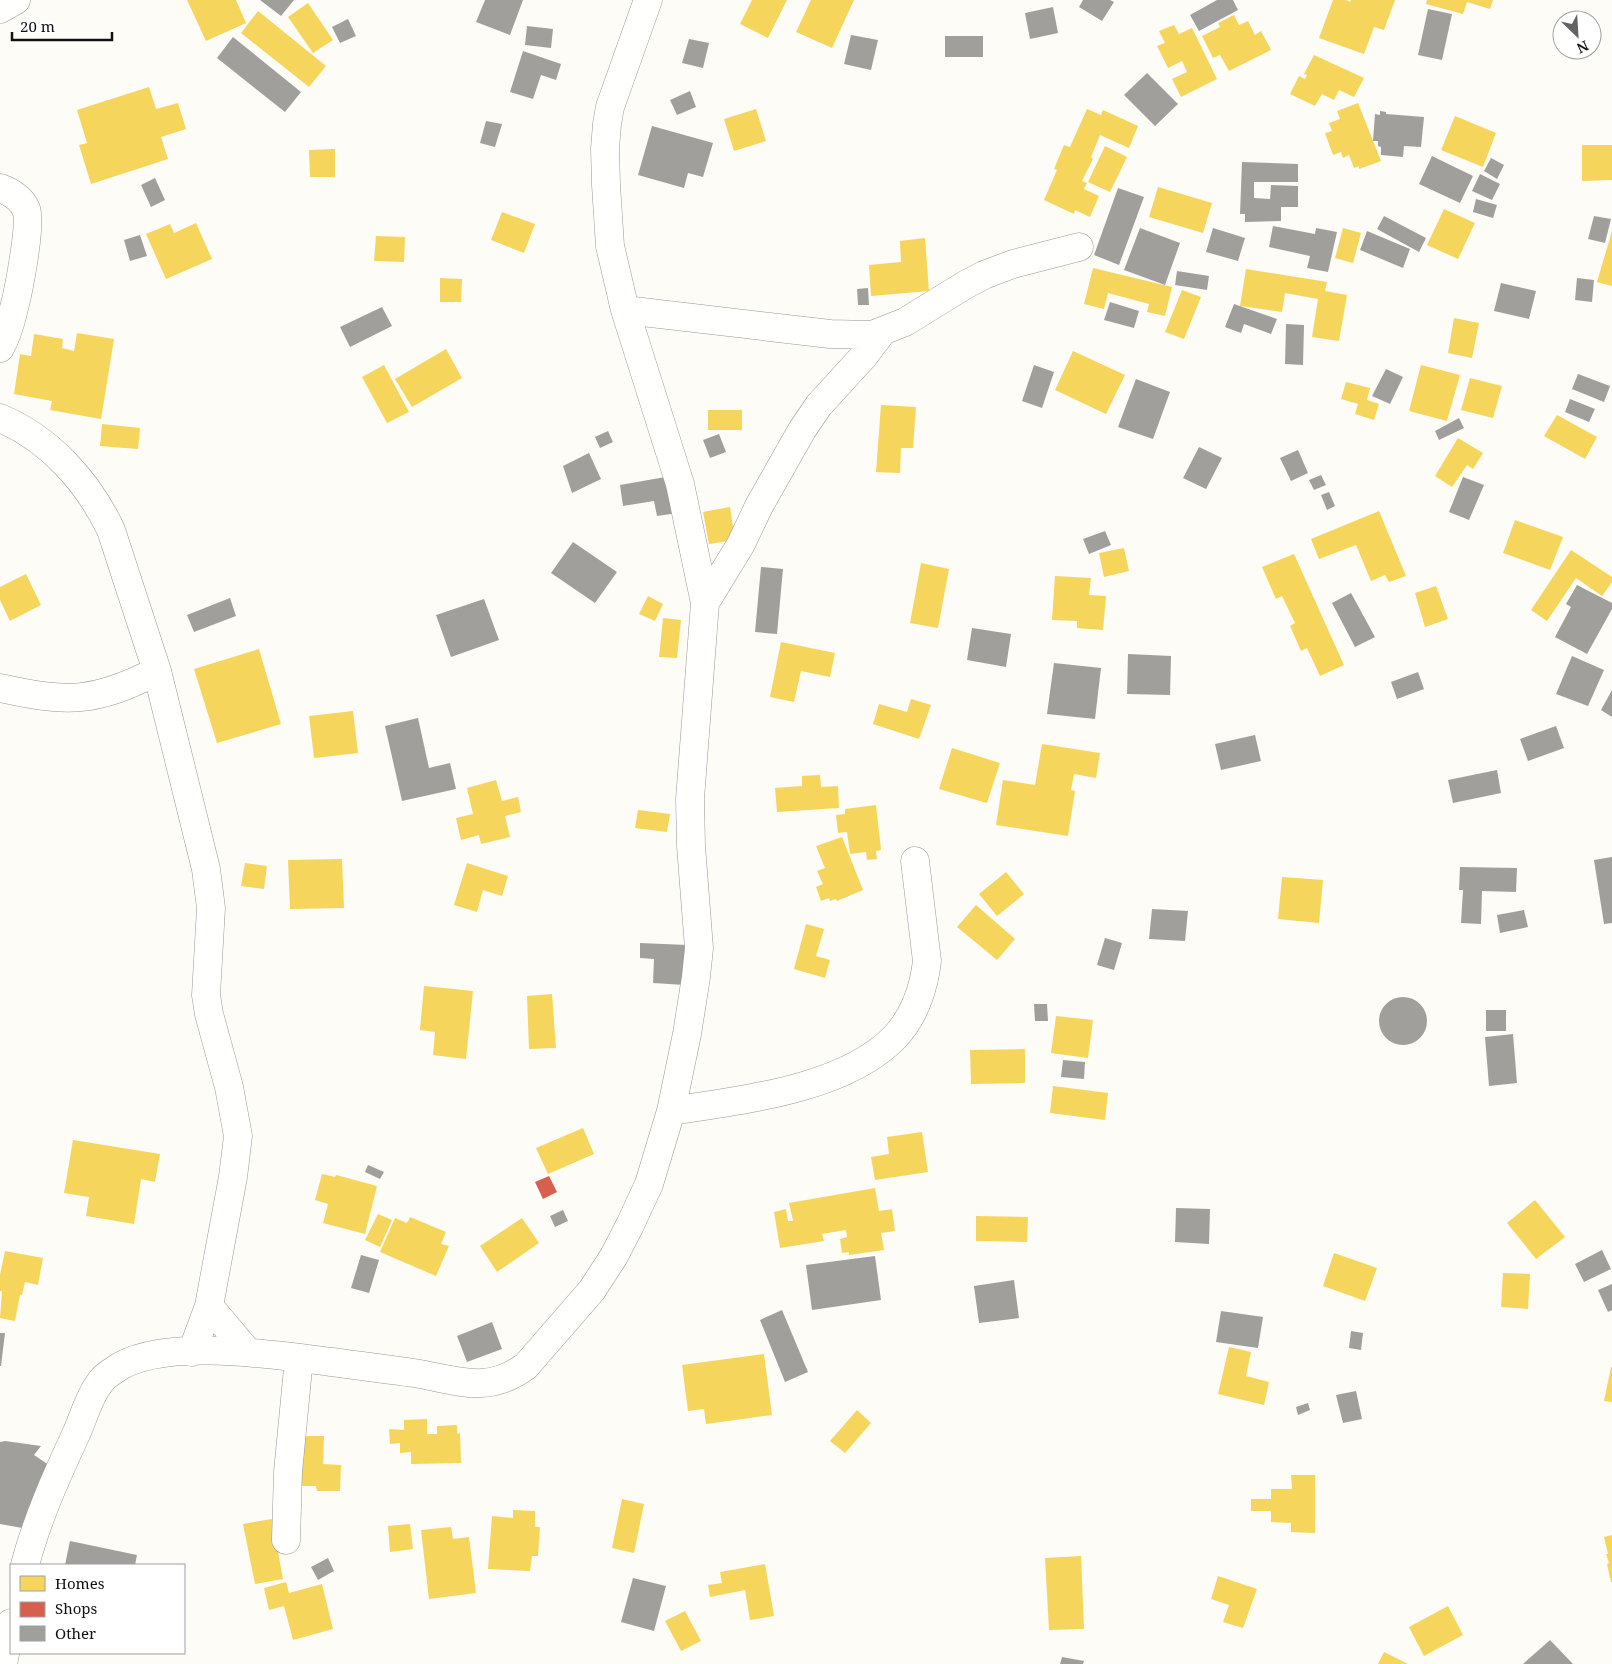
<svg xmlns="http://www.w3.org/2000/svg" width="1612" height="1664" font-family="'Noto Serif',serif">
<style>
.homes{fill:#f6d55c}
.shops{fill:#d6604d}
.building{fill:#a19f9c}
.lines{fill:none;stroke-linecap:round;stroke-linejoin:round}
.minor-casing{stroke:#979795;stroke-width:29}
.minor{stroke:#fffffe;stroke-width:28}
</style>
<rect width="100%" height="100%" fill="#fdfcf7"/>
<path class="homes" d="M 187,0 L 236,0 L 246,23 L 206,41 Z
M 752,0 L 787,0 L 768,38 L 740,24 Z
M 811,0 L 854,0 L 832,48 L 796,32 Z
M 1333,0 L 1346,0 L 1350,2 L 1351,0 L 1395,0 L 1384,30 L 1374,27 L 1364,54 L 1319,38 Z
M 1427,0 L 1493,0 L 1490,9 L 1467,2 L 1463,14 L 1426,4 Z
M 308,3 L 333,40 L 313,53 L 288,17 Z
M 258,11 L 326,66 L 309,87 L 241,33 Z
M 1234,15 L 1239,25 L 1248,21 L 1255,35 L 1261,31 L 1271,50 L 1229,71 L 1220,55 L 1213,58 L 1202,36 L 1220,27 L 1218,23 Z
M 1174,25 L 1179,34 L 1192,28 L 1217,79 L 1181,97 L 1172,79 L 1187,72 L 1182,61 L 1168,68 L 1157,46 L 1165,43 L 1159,31 Z
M 1314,55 L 1364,78 L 1354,97 L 1339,90 L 1334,100 L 1322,94 L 1315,106 L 1290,94 L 1299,76 L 1305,79 L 1307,75 L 1304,74 Z
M 149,87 L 156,109 L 178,103 L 186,129 L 161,137 L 168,159 L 91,184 L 79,145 L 87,143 L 77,110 Z
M 1358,103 L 1381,161 L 1359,169 L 1359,166 L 1354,168 L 1349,155 L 1343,158 L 1341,152 L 1333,155 L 1325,133 L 1332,131 L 1329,123 L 1340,119 L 1337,111 Z
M 756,109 L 766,141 L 734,151 L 724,119 Z
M 1087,109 L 1101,115 L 1103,110 L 1138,126 L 1129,148 L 1100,135 L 1091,157 L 1093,159 L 1082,181 L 1087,183 L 1084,189 L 1099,196 L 1090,217 L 1075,210 L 1074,214 L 1044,200 L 1057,170 L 1054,169 L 1064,145 L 1070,147 Z
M 1455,116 L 1496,133 L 1483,167 L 1441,150 Z
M 1582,145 L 1612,145 L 1612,180 L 1582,181 Z
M 1105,146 L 1127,157 L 1110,192 L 1088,182 Z
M 335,149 L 335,177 L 310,177 L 309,150 Z
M 1158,187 L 1212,203 L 1203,233 L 1149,217 Z
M 1444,209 L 1475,223 L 1458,259 L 1427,245 Z
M 502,212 L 535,224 L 524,253 L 491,240 Z
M 196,223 L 212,259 L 166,279 L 146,234 L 170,224 L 174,233 Z
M 1343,228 L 1361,233 L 1353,263 L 1335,258 Z
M 1612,231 L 1612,286 L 1597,282 Z
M 376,236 L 405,237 L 404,262 L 374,261 Z
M 925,238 L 929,291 L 871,296 L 869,265 L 901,262 L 900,241 Z
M 1093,268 L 1172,287 L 1165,316 L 1147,312 L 1149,304 L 1108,293 L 1104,309 L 1084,304 Z
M 1246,269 L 1327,282 L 1325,291 L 1347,295 L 1339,341 L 1312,337 L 1318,299 L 1285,293 L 1282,312 L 1240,306 Z
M 440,278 L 462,279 L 461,302 L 440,302 Z
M 1182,290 L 1201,297 L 1184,339 L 1165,332 Z
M 1454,318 L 1479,323 L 1472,358 L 1448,353 Z
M 77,333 L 114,339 L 101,419 L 50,410 L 52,401 L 14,394 L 20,354 L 31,356 L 34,334 L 63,339 L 62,348 L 74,351 Z
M 446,349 L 462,378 L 412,407 L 395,379 Z
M 1073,351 L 1125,375 L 1106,414 L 1055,390 Z
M 384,365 L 409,412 L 387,423 L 362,377 Z
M 1421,365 L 1460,375 L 1447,421 L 1409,411 Z
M 1470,378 L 1502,386 L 1493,418 L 1461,410 Z
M 1346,382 L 1370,388 L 1367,400 L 1379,404 L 1374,420 L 1355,414 L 1358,404 L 1341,399 Z
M 881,405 L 916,407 L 913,448 L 901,448 L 900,473 L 876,472 Z
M 708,410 L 742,410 L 742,430 L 708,430 Z
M 1557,415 L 1597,437 L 1585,459 L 1544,436 Z
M 102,424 L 140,428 L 138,449 L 100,446 Z
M 1458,438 L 1483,453 L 1473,469 L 1467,465 L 1452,487 L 1435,476 Z
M 730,507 L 735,540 L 709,544 L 703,512 Z
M 1379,511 L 1406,576 L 1389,582 L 1385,575 L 1371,581 L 1356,545 L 1319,559 L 1311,539 Z
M 1515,520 L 1563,537 L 1550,570 L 1503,553 Z
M 1124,548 L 1129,571 L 1104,577 L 1099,553 Z
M 1571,550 L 1612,577 L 1612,582 L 1602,596 L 1576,578 L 1547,621 L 1531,610 Z
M 1294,554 L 1344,665 L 1320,676 L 1307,648 L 1301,651 L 1290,626 L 1295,623 L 1282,596 L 1276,599 L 1262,567 Z
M 921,563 L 949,569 L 938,628 L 910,623 Z
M 26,574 L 41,605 L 10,621 L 0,600 L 0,587 Z
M 1055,576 L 1091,578 L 1089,595 L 1106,596 L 1103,630 L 1077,628 L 1077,621 L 1052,620 Z
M 1436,586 L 1448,619 L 1425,627 L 1415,593 Z
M 648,596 L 663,604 L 655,621 L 639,614 Z
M 663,618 L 681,620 L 677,658 L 659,657 Z
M 781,642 L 835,653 L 830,677 L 801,671 L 794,702 L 770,697 Z
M 259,649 L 281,724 L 217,743 L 194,669 Z
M 911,699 L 931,705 L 919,739 L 873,724 L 879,704 L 907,712 Z
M 353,711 L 358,753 L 314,758 L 309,716 Z
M 1042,744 L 1100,753 L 1096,778 L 1074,774 L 1071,790 L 1075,791 L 1068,836 L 996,825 L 1003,780 L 1035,785 Z
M 952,748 L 1000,763 L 987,803 L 939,789 Z
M 820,775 L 821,787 L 838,786 L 839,808 L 777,812 L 775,788 L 802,786 L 802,776 Z
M 496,780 L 502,801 L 518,797 L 521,812 L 505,816 L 510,837 L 481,844 L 479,835 L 461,840 L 456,818 L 473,814 L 467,788 Z
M 876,805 L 881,850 L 876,851 L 877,859 L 867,860 L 866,852 L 850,854 L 847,832 L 838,833 L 836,815 L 845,814 L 845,809 Z
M 638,810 L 670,814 L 667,832 L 635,828 Z
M 842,837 L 863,890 L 837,901 L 836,899 L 830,901 L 829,898 L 821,901 L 816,887 L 823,884 L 817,871 L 825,868 L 816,846 Z
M 342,859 L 344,908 L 290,909 L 288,860 Z
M 245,863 L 267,866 L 264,889 L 241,886 Z
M 467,863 L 508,876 L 502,896 L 483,890 L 477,912 L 454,905 Z
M 1006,872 L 1024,894 L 997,916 L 979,894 Z
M 1282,877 L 1323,880 L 1319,923 L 1278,919 Z
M 976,905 L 1015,939 L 997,960 L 957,927 Z
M 806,924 L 824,929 L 816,956 L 830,960 L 825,978 L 794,969 Z
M 424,986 L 473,991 L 466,1059 L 433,1055 L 435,1032 L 420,1030 Z
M 552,994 L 556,1048 L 529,1049 L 527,996 Z
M 1056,1016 L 1093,1020 L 1088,1058 L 1051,1053 Z
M 1025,1049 L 1025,1083 L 971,1084 L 970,1050 Z
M 1053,1086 L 1108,1093 L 1105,1120 L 1050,1113 Z
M 583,1128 L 594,1154 L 548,1174 L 536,1148 Z
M 922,1132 L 928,1172 L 875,1180 L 871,1157 L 889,1154 L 887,1137 Z
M 73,1140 L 160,1154 L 155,1182 L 141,1179 L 134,1224 L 86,1216 L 89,1197 L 64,1193 Z
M 322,1174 L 335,1177 L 336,1175 L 377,1186 L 365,1234 L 323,1223 L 328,1204 L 315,1200 Z
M 875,1188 L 879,1211 L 892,1209 L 895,1231 L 881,1233 L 884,1250 L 849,1255 L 849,1252 L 842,1253 L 840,1239 L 847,1237 L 846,1230 L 822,1234 L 824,1241 L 780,1248 L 774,1212 L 786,1209 L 788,1221 L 793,1221 L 789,1203 Z
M 1535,1200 L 1565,1237 L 1536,1259 L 1507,1223 Z
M 378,1214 L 392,1220 L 380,1247 L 365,1240 Z
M 976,1216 L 1028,1217 L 1027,1242 L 976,1241 Z
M 410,1217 L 446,1232 L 441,1244 L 449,1246 L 436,1276 L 380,1252 L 395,1218 L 407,1223 Z
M 522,1218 L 539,1243 L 497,1272 L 480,1246 Z
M 5,1251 L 43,1258 L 38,1285 L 25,1282 L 22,1295 L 20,1295 L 15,1321 L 0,1318 L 2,1291 L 0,1291 L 0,1275 Z
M 1334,1253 L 1377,1268 L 1365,1301 L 1323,1286 Z
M 1503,1273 L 1530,1274 L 1528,1309 L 1501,1307 Z
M 1229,1347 L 1251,1352 L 1246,1376 L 1269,1382 L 1264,1405 L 1218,1394 Z
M 764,1354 L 772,1415 L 706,1424 L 704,1409 L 688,1411 L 682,1365 Z
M 1611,1367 L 1612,1367 L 1612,1402 L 1604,1401 Z
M 857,1410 L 871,1423 L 845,1453 L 830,1441 Z
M 427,1419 L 427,1434 L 437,1434 L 437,1426 L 457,1425 L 457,1434 L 460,1433 L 461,1463 L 411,1464 L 411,1452 L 400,1453 L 400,1443 L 390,1444 L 389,1429 L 404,1430 L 404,1420 Z
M 300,1436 L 324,1436 L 323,1464 L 341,1465 L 340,1491 L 317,1491 L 316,1486 L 298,1486 Z
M 1291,1475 L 1315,1475 L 1315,1533 L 1291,1532 L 1291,1523 L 1271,1522 L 1271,1511 L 1251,1511 L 1251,1499 L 1271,1499 L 1271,1489 L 1292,1489 Z
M 622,1499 L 644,1504 L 634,1553 L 612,1548 Z
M 513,1510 L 535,1511 L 535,1527 L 540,1527 L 538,1556 L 532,1556 L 530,1571 L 488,1569 L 492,1516 L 513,1518 Z
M 272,1519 L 283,1579 L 255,1584 L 243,1524 Z
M 410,1524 L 413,1549 L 390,1552 L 388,1526 Z
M 451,1527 L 453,1539 L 469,1537 L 476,1593 L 429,1599 L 421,1530 Z
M 1612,1535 L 1612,1582 L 1611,1582 L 1607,1564 L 1609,1563 L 1606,1554 L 1608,1554 L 1604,1537 Z
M 1081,1556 L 1084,1629 L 1049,1630 L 1045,1558 Z
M 765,1564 L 774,1616 L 750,1620 L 745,1590 L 710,1597 L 708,1585 L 722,1583 L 720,1572 Z
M 1218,1576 L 1257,1589 L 1243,1628 L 1223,1622 L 1229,1605 L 1211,1599 Z
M 286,1582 L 289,1593 L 322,1584 L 333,1629 L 293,1640 L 284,1606 L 269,1610 L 264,1588 Z
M 1448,1606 L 1463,1635 L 1424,1656 L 1409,1627 Z
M 685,1611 L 701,1641 L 681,1651 L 665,1621 Z
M 1384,1652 L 1408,1664 L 1378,1664 Z"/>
<path class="shops" d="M 549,1176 L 557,1192 L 543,1199 L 535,1182 Z"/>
<path class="building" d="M 260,0 L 294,0 L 281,16 Z
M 485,0 L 523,0 L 510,35 L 476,22 Z
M 1083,0 L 1110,0 L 1114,2 L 1102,21 L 1079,7 Z
M 1217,0 L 1233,0 L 1238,10 L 1199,31 L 1190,15 Z
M 1053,7 L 1058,33 L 1030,39 L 1025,13 Z
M 1428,9 L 1452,14 L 1442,60 L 1418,55 Z
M 348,19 L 356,36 L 340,43 L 332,27 Z
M 527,26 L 553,29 L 551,48 L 525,45 Z
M 851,35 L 878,40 L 871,70 L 844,64 Z
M 945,36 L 983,36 L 983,57 L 945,57 Z
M 233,37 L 301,92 L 285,112 L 217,58 Z
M 689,39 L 709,43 L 703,68 L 682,63 Z
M 523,51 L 561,64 L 556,80 L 541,75 L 533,99 L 510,92 Z
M 1147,73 L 1178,104 L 1155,126 L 1124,95 Z
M 690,91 L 696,107 L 677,115 L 670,100 Z
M 1380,111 L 1386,112 L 1386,114 L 1424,117 L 1421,147 L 1404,146 L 1403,157 L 1381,155 L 1381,147 L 1378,146 L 1378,141 L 1373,141 L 1375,114 L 1380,115 Z
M 486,121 L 502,124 L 495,147 L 480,143 Z
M 652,126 L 713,143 L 703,177 L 688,173 L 684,188 L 638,175 Z
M 1432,156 L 1473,176 L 1460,203 L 1419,184 Z
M 1491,158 L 1504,165 L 1497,179 L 1484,171 Z
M 1242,162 L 1298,164 L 1298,182 L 1254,182 L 1254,198 L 1270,199 L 1271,185 L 1298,186 L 1298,207 L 1281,207 L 1281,221 L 1245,222 L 1245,214 L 1240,214 Z
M 1480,174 L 1500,184 L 1492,200 L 1472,191 Z
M 155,178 L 165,200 L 151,207 L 141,185 Z
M 1118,188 L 1144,197 L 1119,265 L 1094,255 Z
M 1476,199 L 1497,205 L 1493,218 L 1473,212 Z
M 1384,216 L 1426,238 L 1419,252 L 1377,229 Z
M 1594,216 L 1611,219 L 1605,243 L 1588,239 Z
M 1273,226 L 1315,234 L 1316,228 L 1337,232 L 1328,272 L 1307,268 L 1310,256 L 1269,247 Z
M 1140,228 L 1180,243 L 1165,285 L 1124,270 Z
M 1213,228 L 1245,238 L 1238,261 L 1206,252 Z
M 1367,231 L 1410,249 L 1403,268 L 1360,250 Z
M 140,235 L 147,256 L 130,261 L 124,240 Z
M 1177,271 L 1209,276 L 1207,290 L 1175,285 Z
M 1577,278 L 1594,280 L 1592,302 L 1575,300 Z
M 1501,283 L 1536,291 L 1529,319 L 1494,311 Z
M 868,288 L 869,305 L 858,305 L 857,289 Z
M 1110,302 L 1139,311 L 1134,328 L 1104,320 Z
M 1234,304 L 1277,319 L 1271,334 L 1244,324 L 1241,333 L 1225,327 Z
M 382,307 L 392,326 L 350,347 L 340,327 Z
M 1286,324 L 1304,325 L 1303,365 L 1285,364 Z
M 1034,365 L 1054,372 L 1042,408 L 1022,401 Z
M 1386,369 L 1403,377 L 1390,404 L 1372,396 Z
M 1578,374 L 1610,386 L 1604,402 L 1572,389 Z
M 1136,379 L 1170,392 L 1153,439 L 1118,427 Z
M 1570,399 L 1595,409 L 1589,422 L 1565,412 Z
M 1459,418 L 1464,428 L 1439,440 L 1435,431 Z
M 608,431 L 613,442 L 600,448 L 595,437 Z
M 719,434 L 726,452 L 710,458 L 703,440 Z
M 1199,447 L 1222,458 L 1206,489 L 1183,478 Z
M 1298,450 L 1308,473 L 1291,481 L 1280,458 Z
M 589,453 L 601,479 L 572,493 L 563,466 Z
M 1321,475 L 1326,485 L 1314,490 L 1309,480 Z
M 671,476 L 678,513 L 657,516 L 654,501 L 623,506 L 620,485 Z
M 1463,477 L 1484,485 L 1469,520 L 1449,512 Z
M 1329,492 L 1335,506 L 1327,510 L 1321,495 Z
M 1105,531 L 1111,545 L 1089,554 L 1083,539 Z
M 573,542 L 617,572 L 595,603 L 551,573 Z
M 761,567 L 783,569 L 777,634 L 755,632 Z
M 1577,585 L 1612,603 L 1612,609 L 1587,654 L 1555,637 L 1571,607 L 1566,604 Z
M 1351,593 L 1375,637 L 1355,647 L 1332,603 Z
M 230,598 L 236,616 L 194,632 L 187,615 Z
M 484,599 L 499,640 L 451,657 L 436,615 Z
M 972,628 L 1011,634 L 1006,667 L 967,660 Z
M 1128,654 L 1171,656 L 1170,695 L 1127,694 Z
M 1572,656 L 1604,670 L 1588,706 L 1556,694 Z
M 1054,663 L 1101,668 L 1095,719 L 1047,714 Z
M 1418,672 L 1424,689 L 1397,699 L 1391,682 Z
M 1612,690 L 1612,717 L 1601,710 Z
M 418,718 L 429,768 L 450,763 L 456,789 L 402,801 L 385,726 Z
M 1556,726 L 1564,748 L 1528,761 L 1520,739 Z
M 1255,735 L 1261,761 L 1221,770 L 1215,744 Z
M 1497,770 L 1501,793 L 1453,803 L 1448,780 Z
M 1612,857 L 1612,923 L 1604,924 L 1594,860 Z
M 1460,867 L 1517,868 L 1516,892 L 1482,891 L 1481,924 L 1461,923 L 1463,890 L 1459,890 Z
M 1152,909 L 1188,911 L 1185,941 L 1149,939 Z
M 1524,910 L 1528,927 L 1500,933 L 1497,915 Z
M 1105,938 L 1122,943 L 1114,970 L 1097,965 Z
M 640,943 L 687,945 L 685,985 L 653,983 L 654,959 L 640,958 Z
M1379 1021a24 24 0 1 1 48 0a24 24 0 1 1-48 0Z
M 1034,1004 L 1047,1004 L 1048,1021 L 1035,1021 Z
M 1486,1010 L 1506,1010 L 1506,1031 L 1486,1031 Z
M 1513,1034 L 1517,1083 L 1489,1086 L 1485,1037 Z
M 1063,1060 L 1085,1062 L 1084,1079 L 1061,1077 Z
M 368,1165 L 384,1172 L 380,1179 L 365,1172 Z
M 1176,1208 L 1210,1209 L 1209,1244 L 1175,1242 Z
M 563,1210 L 568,1221 L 555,1227 L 550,1216 Z
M 1602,1250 L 1611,1269 L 1584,1282 L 1575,1264 Z
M 361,1255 L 379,1260 L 369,1293 L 351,1288 Z
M 875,1256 L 881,1300 L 812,1310 L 806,1265 Z
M 1014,1280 L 1019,1318 L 979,1323 L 974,1286 Z
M 1612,1284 L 1612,1310 L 1608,1312 L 1598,1290 Z
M 782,1310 L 808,1372 L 785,1382 L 760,1320 Z
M 1221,1311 L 1263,1317 L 1258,1348 L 1216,1342 Z
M 492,1322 L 502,1349 L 467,1362 L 457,1336 Z
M 1351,1331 L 1363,1333 L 1361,1350 L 1349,1348 Z
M 0,1333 L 5,1333 L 1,1366 L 0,1366 Z
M 1356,1391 L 1362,1419 L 1343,1423 L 1336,1395 Z
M 1308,1403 L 1310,1410 L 1298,1415 L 1296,1407 Z
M 5,1441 L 41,1446 L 34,1455 L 52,1467 L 28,1529 L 0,1524 L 0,1442 Z
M 70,1541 L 137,1555 L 135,1565 L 65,1565 Z
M 328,1558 L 334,1571 L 318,1580 L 311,1567 Z
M 633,1578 L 666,1586 L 654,1631 L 621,1622 Z
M 1550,1640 L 1573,1664 L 1523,1664 Z
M 1062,1657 L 1084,1661 L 1083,1664 L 1060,1664 Z"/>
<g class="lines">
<defs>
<path id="minor" d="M 0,9 L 16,0
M 0,188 C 11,192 21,198 26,209 C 32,224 18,294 13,312 C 10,325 6,337 0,348
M 625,310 L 830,334 L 872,335 L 905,322 L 965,285 L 984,275 L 1013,264 L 1079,247
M 0,418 C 50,439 88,482 111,530 L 157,671 L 206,869 L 211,908 L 206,995 L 209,1014 L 229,1087 L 238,1136 L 233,1177 L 209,1306 L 192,1352
M 705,603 L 741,544 L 759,506 L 802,430 L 819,405 L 863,357 L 882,332
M 0,688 C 67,703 95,703 157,671
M 671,1111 C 740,1100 844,1090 895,1037 C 914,1017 924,988 927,961 L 915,861
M 209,1306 L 247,1351
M 286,1540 L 288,1472 L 299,1358
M 25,1565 C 37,1519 57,1475 77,1432 C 84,1416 89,1397 99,1384 C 102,1379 108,1374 113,1371 C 158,1336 277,1355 332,1362 C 359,1366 387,1369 414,1373 C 457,1380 487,1395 526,1366 L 592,1290 L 614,1256 L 630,1225 L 649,1184 L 671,1111 L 687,1034 L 696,977 L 699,948 L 691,846 L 690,799 L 705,603 L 680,484 L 625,310 L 610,246 L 606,185 L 605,149 L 607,124 L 610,107 L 648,0
M 3,1664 L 11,1623"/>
</defs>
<use href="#minor" class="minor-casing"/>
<use href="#minor" class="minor"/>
</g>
<rect x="10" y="1564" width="175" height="90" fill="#ffffff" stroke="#a0a0a0"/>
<rect x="20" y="1576" width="25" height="15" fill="#f6d55c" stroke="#a0a0a0"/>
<text x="55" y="1589" font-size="15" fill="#111111">Homes</text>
<rect x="20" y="1602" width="25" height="15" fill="#d6604d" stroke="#a0a0a0"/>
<text x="55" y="1614" font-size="15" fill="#111111">Shops</text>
<rect x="20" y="1626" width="25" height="15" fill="#a19f9c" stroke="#a0a0a0"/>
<text x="55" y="1639" font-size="15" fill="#111111">Other</text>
<g transform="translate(1577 35) rotate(155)"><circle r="24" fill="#ffffff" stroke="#a0a0a0"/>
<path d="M0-4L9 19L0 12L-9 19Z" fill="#646362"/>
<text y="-8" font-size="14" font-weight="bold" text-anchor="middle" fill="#111111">N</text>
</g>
<path d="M12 32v8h100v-8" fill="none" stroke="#111111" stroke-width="2.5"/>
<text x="20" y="32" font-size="15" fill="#111111" stroke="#ffffff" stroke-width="4" paint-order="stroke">20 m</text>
</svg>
